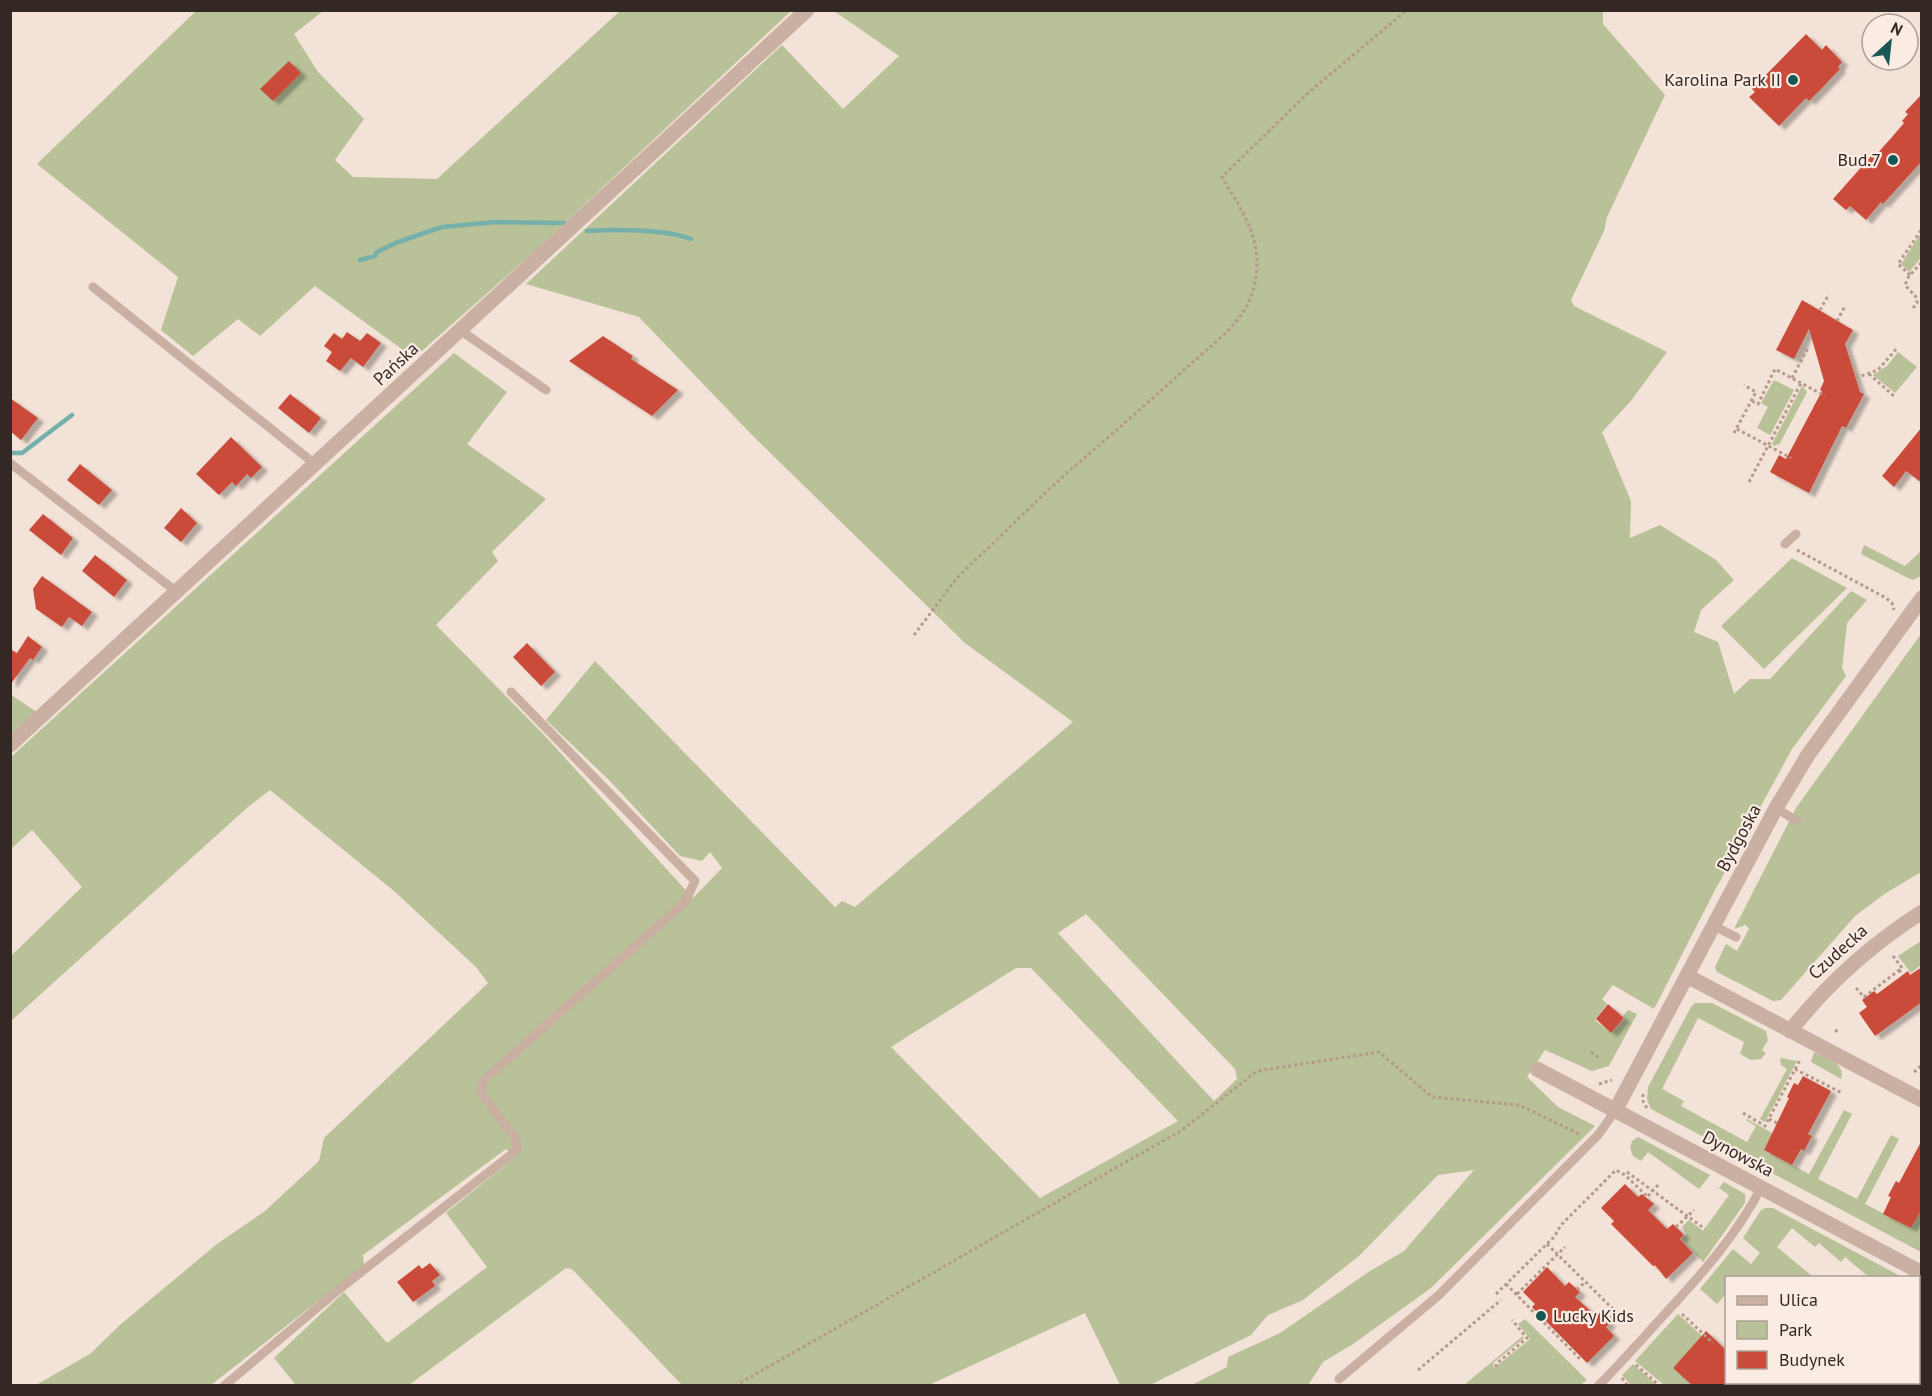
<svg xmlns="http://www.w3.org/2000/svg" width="1932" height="1396" font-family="'PT Sans',sans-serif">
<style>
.green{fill:#b8c197;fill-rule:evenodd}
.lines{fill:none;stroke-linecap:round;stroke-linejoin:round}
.stream{stroke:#75b0ab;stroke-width:4.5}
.building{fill:#cb4c3b;filter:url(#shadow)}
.path{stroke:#b6998d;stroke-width:3;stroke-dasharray:3 3;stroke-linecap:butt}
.service{stroke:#cab0a3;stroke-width:9}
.minor{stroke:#cab0a3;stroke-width:15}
.poi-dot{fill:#195754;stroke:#faece3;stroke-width:2}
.labels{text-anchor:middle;stroke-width:4.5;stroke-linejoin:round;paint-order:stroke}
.poi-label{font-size:18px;fill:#342825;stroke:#faece3;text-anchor:end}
.street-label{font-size:18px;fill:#342825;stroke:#faece3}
</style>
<defs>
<filter id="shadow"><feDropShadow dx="6" dy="4" stdDeviation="1.5" flood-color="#0004"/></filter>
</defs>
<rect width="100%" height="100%" fill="#f2e2d7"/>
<path class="green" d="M 196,11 L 323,11 L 294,34 L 318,72 L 364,119 L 335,160 L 353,177 L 437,179 L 620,11 L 791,11 L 536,250 L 414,358 L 315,286 L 260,336 L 238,319 L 193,356 L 161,330 L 178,277 L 37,164 Z
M 834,11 L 1603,11 L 1603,24 L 1665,95 L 1607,217 L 1604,231 L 1571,300 L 1574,306 L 1667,352 L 1630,402 L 1602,432 L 1631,501 L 1630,538 L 1660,525 L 1716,560 L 1734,580 L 1701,610 L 1694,632 L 1718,642 L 1734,694 L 1750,679 L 1770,679 L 1851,591 L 1867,600 L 1847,623 L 1842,668 L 1846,676 L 1792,749 L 1714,892 L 1654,1009 L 1613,985 L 1602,999 L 1607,1004 L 1595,1020 L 1611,1033 L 1625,1018 L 1623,1016 L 1628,1010 L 1637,1014 L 1609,1066 L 1592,1071 L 1545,1050 L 1527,1077 L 1558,1107 L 1595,1126 L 1431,1288 L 1353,1344 L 1323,1362 L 1308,1385 L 1192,1385 L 1227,1367 L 1228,1357 L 1280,1333 L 1370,1271 L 1404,1251 L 1474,1170 L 1438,1175 L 1359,1256 L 1303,1300 L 1268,1315 L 1251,1335 L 1150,1385 L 1120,1385 L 1085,1313 L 929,1385 L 682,1385 L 572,1269 L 566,1268 L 409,1385 L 296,1385 L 274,1358 L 344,1292 L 387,1343 L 487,1267 L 446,1213 L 514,1158 L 506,1149 L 363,1255 L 364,1265 L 211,1385 L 36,1385 L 90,1354 L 121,1324 L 217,1244 L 265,1211 L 319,1161 L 324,1138 L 488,983 L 476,967 L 394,891 L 270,790 L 249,806 L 11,1021 L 11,956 L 82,887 L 32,830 L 11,849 L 11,757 L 454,353 L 507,392 L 467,444 L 546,499 L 492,552 L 498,561 L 436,625 L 545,736 L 693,898 L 722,868 L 710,852 L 702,861 L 680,856 L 609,780 L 546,720 L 595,661 L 835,907 L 842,901 L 855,907 L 1073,722 L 965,643 L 753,436 L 639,317 L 526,284 L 782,45 L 843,109 L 899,56 ZM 1086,914 L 1235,1069 L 1237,1079 L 1214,1101 L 1058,933 ZM 1016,968 L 1031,968 L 1178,1121 L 1040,1198 L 891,1047 Z
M 1921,233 L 1921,258 L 1909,272 L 1901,264 Z
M 1898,352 L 1917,367 L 1895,393 L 1873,375 L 1887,366 Z
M 1774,380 L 1794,390 L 1770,435 L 1757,428 L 1768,407 L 1761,403 Z
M 1802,386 L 1807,392 L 1779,445 L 1777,444 L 1775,446 L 1772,444 Z
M 1864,545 L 1905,566 L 1921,551 L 1921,576 L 1913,580 L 1908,578 L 1861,554 Z
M 1792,558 L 1847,588 L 1764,669 L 1721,626 Z
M 1921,634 L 1921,872 L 1886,893 L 1855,916 L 1781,1000 L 1773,1001 L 1717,972 L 1715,967 L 1726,944 L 1737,951 L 1749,929 L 1746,925 L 1734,929 L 1796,808 Z
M 10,694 L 38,713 L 10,738 Z
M 1921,941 L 1921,965 L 1911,973 L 1898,956 Z
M 1695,1003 L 1712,1003 L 1766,1031 L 1768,1040 L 1762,1050 L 1766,1053 L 1761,1059 L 1751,1060 L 1740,1054 L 1744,1042 L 1698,1018 L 1662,1089 L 1684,1101 L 1681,1106 L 1747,1142 L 1756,1126 L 1746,1120 L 1747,1119 L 1776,1135 L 1768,1141 L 1764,1150 L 1809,1174 L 1844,1110 L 1852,1114 L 1818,1179 L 1857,1199 L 1891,1135 L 1899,1139 L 1865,1204 L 1911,1228 L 1916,1219 L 1917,1211 L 1921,1213 L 1921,1252 L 1651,1109 L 1647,1100 L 1648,1087 L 1691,1007 Z
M 1814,1052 C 1826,1058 1846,1063 1841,1079 L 1811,1062 Z
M 1780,1058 L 1797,1061 L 1765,1122 L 1760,1119 L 1787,1069 L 1781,1065 Z
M 1638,1137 L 1710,1175 L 1699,1189 L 1648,1152 L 1641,1161 L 1633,1156 L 1630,1148 L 1632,1141 Z
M 1724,1182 L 1745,1194 L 1745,1203 L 1703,1262 L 1681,1239 L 1686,1234 L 1682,1227 L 1689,1220 L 1703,1231 L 1729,1195 L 1719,1188 Z
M 1766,1208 L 1773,1208 L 1902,1277 L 1869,1277 L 1845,1257 L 1841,1262 L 1819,1243 L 1815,1247 L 1792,1228 L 1777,1247 L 1813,1277 L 1726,1278 L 1726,1294 L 1717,1304 L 1700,1289 L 1733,1249 L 1751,1264 L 1760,1253 L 1743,1238 L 1761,1210 Z
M 1678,1314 L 1702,1336 L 1673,1368 L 1693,1385 L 1664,1385 L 1635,1361 Z
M 1525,1319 L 1587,1380 L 1580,1385 L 1464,1385 L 1523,1336 L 1524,1338 L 1493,1363 L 1494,1368 L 1530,1339 L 1518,1324 Z
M 1633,1364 L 1657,1385 L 1631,1385 L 1622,1375 Z"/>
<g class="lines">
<path class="stream" d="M 587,231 C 616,229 665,229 691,239
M 360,260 L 375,256 L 377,252 L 398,242 L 442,227 L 496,222 L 566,223
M 10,453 L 22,453 L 72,415"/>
</g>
<path class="building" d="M 1806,34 L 1822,50 L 1826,45 L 1842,62 L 1838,67 L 1840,69 L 1824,86 L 1809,101 L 1806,98 L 1779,126 L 1749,97 L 1755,92 L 1752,89 Z
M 289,61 L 301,73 L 273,101 L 260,89 Z
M 1922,94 L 1922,161 L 1883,204 L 1881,202 L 1866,220 L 1850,206 L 1846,210 L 1833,199 L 1873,154 L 1875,156 L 1892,137 L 1904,123 L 1902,121 L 1908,114 L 1905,112 Z
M 1802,300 L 1853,330 L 1845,344 L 1860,392 L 1864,394 L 1846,428 L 1842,426 L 1809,493 L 1770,472 L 1779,455 L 1786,459 L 1822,391 L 1820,390 L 1824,381 L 1809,329 L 1794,359 L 1776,350 Z
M 347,332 L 360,341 L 367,333 L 381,343 L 363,367 L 351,358 L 340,371 L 326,361 L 332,352 L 324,346 L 334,333 L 342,339 Z
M 603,336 L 633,356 L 631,359 L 678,390 L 652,416 L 569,361 Z
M 290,394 L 321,418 L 309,433 L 278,408 Z
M 10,398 L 38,418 L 21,440 L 10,431 Z
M 1922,427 L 1922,483 L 1906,471 L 1894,487 L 1882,476 Z
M 231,437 L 262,467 L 251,478 L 247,474 L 236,486 L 232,482 L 219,495 L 196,474 Z
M 80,464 L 112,490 L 99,505 L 67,480 Z
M 181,508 L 197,523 L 181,542 L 164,528 Z
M 43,514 L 73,538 L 61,555 L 29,530 Z
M 95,555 L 127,580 L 114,597 L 82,571 Z
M 42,576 L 92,612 L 82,626 L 69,617 L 62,627 L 36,609 L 33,589 Z
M 28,636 L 42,647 L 33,660 L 30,658 L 10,685 L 10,649 L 17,653 Z
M 527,643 L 555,672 L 541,686 L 513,657 Z
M 1922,967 L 1922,1002 L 1875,1036 L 1859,1013 L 1867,1007 L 1862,1000 L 1874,991 L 1877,994 L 1908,971 L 1910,975 Z
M 1608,1004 L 1624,1018 L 1611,1033 L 1596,1019 Z
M 1803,1076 L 1831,1091 L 1808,1134 L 1812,1136 L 1804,1151 L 1801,1149 L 1792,1165 L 1764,1150 L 1789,1098 L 1787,1097 L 1794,1083 L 1798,1085 Z
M 1922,1140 L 1922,1209 L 1911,1228 L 1883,1214 L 1891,1197 L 1888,1196 L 1896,1181 L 1899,1183 Z
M 1625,1184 L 1638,1197 L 1642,1194 L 1654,1204 L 1648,1210 L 1667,1229 L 1673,1224 L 1684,1235 L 1680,1239 L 1693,1253 L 1666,1279 L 1655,1265 L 1653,1266 L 1611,1224 L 1614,1221 L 1601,1208 Z
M 430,1263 L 440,1275 L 432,1281 L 435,1286 L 413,1302 L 397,1282 L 419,1265 L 422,1269 Z
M 1547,1267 L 1565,1286 L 1569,1282 L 1580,1292 L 1575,1297 L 1596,1316 L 1600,1313 L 1610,1323 L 1606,1327 L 1614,1336 L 1587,1363 L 1532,1307 L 1535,1304 L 1523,1292 Z
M 1706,1331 L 1726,1350 L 1726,1386 L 1693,1386 L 1673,1368 Z"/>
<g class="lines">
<path class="path" d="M 1910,275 L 1898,264 L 1922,229
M 1913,308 L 1917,303 L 1917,298 L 1905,285 L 1909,276 L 1922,262
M 1820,310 L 1829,294
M 1837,321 L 1845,306
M 1869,374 L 1895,397
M 1792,378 L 1809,346
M 1856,378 L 1878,370 L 1897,348
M 1752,401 L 1758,404 L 1775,369 L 1825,396
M 1737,429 L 1791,458
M 1734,433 L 1756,392 L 1744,385
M 1749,482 L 1801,383
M 1797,550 L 1886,598 L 1892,603 L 1894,610
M 914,635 L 957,578 L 972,563 C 1011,527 1048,488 1089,454 C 1122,425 1156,396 1188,366 C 1211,346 1244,322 1253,291 C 1266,244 1245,216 1222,177 L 1308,93 L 1407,10
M 1899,970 L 1903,975
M 1856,988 L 1864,997 L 1902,968 L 1893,956
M 1835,1030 L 1838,1032
M 1591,1052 L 1599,1058
M 1795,1069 L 1842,1093
M 1914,1072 L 1922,1065
M 1599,1084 L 1612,1080
M 1643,1094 L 1643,1101 L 1648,1110
M 1743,1113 L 1765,1126 L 1800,1060
M 1769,1119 L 1777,1123
M 1627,1172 L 1705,1229
M 1648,1196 L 1659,1184
M 1676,1227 L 1694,1210
M 1547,1244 L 1616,1312 L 1608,1321
M 1506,1284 L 1580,1359
M 1577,1290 L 1585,1282
M 1496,1294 L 1554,1237 L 1561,1225 L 1616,1170 L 1625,1175 L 1648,1197
M 1517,1294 L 1565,1247
M 1682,1314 L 1713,1343
M 1918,1331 L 1922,1333
M 1918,1345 L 1922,1342
M 1636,1365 L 1660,1386
M 1496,1367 L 1496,1364 L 1527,1338 L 1512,1320
M 1418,1370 L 1501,1300
M 1918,1375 L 1922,1378
M 1622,1378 L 1628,1386
M 735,1386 L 1182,1130 L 1257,1071 L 1379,1052 L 1432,1097 L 1519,1105 L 1581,1135
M 1763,1386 L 1766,1382"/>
<path class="service" d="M 93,287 L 315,464
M 460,330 L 546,390
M 10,463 L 177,592
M 1785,544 L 1796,534
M 1776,808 L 1797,821
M 1714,926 L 1736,937
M 1339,1379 L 1439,1295 L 1598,1135 L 1615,1111
M 224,1386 L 337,1291 L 517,1150 L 516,1139 L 481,1093 L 482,1082 L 685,902 L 695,881 L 511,692
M 1598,1386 C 1621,1363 1642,1339 1664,1315 C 1700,1276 1736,1236 1761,1188"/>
<path class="minor" d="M 10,745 L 807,10
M 1687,976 L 1922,1100
M 1790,1031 C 1828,983 1870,945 1922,912
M 1537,1069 L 1922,1273
M 1615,1111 L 1776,808 L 1808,755 L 1922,598"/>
</g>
<g class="poi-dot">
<circle cx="1793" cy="80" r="6"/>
<circle cx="1893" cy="160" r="6"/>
<circle cx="1541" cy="1316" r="6"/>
</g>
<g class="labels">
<g class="poi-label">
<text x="1781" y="86">Karolina Park II</text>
<text x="1881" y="166">Bud.7</text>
<text x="1553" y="1322" text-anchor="start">Lucky Kids</text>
</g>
<g class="street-label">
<text transform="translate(396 364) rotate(-43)" y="6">Pańska</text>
<text transform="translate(1739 838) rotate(-62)" y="6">Bydgoska</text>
<text transform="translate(1838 952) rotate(-42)" y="6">Czudecka</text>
<text transform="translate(1738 1154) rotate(28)" y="6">Dynowska</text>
</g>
</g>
<rect width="1932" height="1396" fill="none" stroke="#342825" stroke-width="24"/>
<rect x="1725" y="1276" width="195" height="108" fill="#faece3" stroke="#ab9e97" stroke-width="1.5"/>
<rect x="1737" y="1296" width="30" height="9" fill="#cab0a3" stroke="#ab9e97" stroke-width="1.5"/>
<text x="1779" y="1306" font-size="18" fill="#342825">Ulica</text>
<rect x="1737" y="1321" width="30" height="18" fill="#b8c197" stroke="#ab9e97" stroke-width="1.5"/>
<text x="1779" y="1336" font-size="18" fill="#342825">Park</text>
<rect x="1737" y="1351" width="30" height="18" fill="#cb4c3b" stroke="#ab9e97" stroke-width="1.5"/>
<text x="1779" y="1366" font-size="18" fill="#342825">Budynek</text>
<g transform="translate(1890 42) rotate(27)"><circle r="28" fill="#faece3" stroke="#ab9e97" stroke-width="1.5"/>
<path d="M0-4.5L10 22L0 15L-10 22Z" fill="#195754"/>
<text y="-9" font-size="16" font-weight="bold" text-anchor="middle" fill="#342825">N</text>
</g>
</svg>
